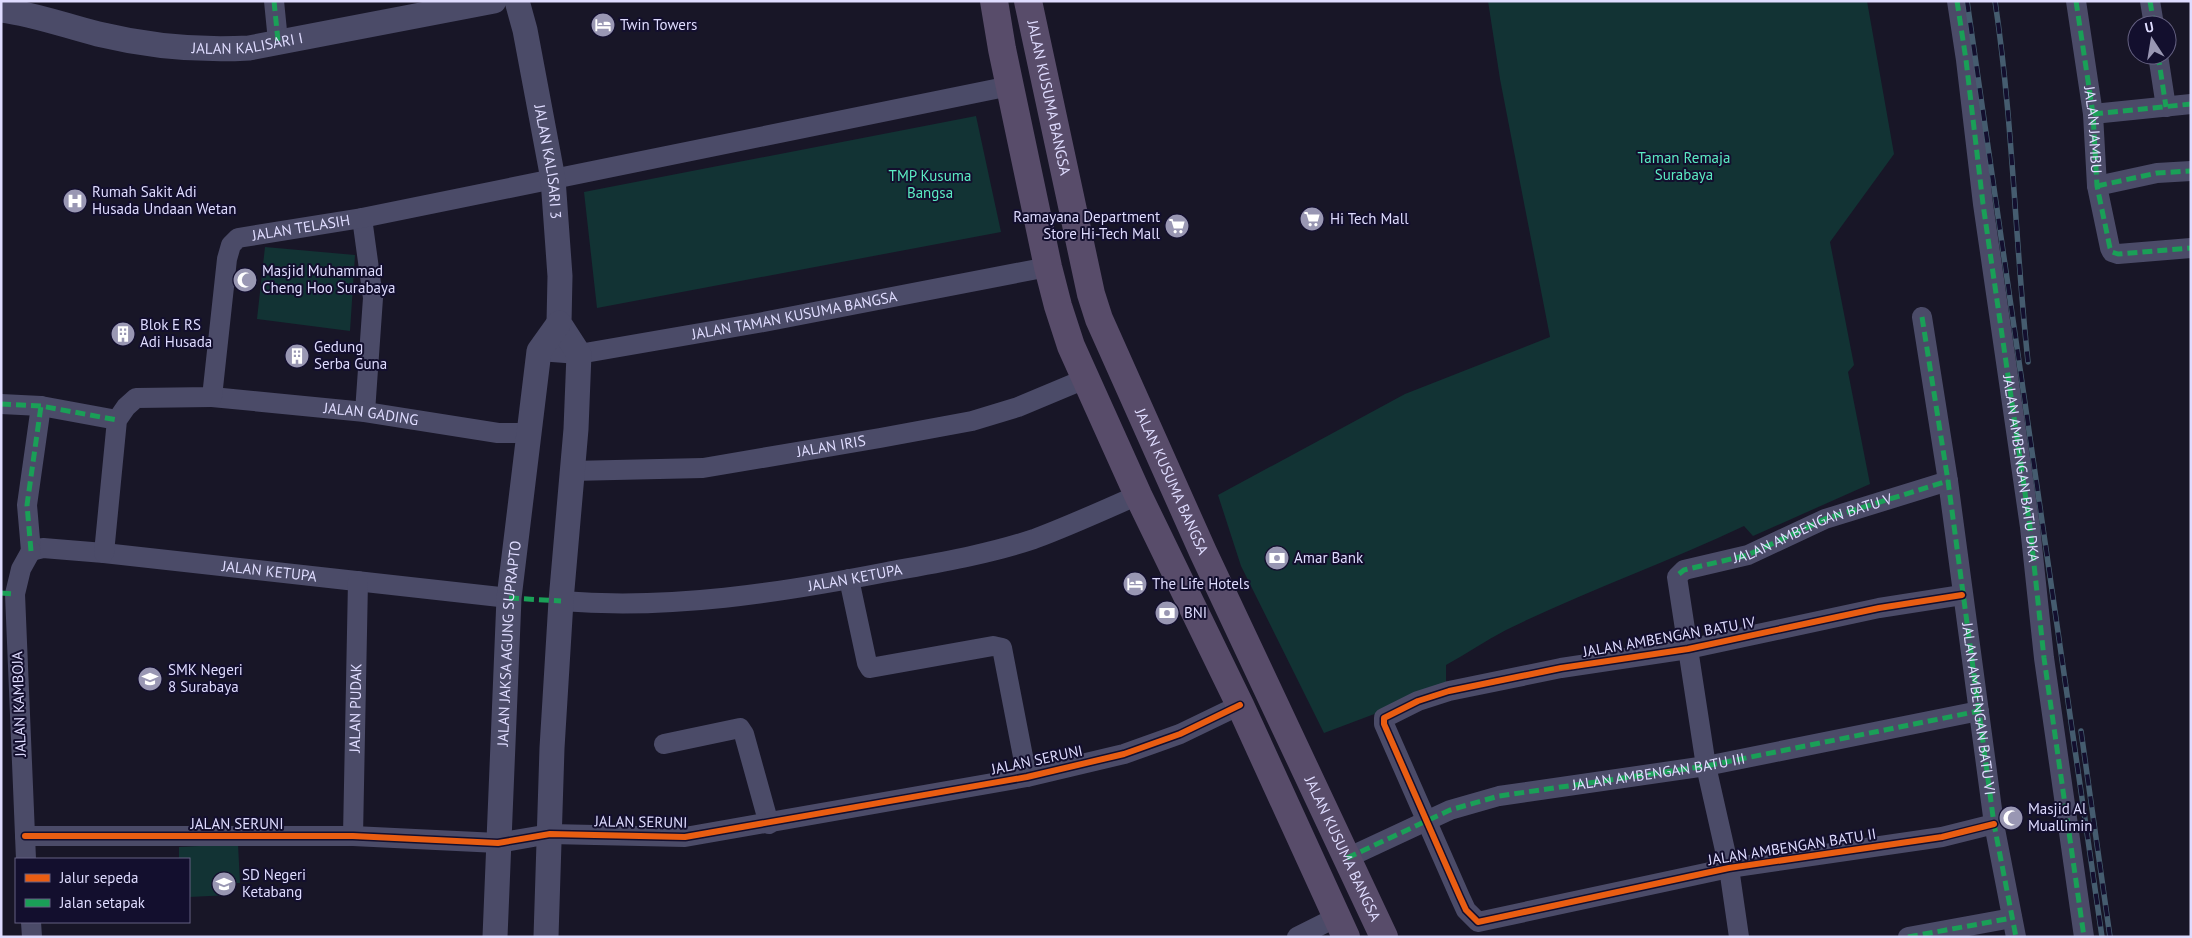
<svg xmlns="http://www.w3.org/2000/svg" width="2192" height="938" font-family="'PT Sans',sans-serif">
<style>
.green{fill:#123334}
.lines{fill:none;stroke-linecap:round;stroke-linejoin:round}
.minor{stroke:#4b4b68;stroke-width:20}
.tertiary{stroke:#4b4b68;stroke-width:25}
.trunk{stroke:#584c6a;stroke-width:28}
.rail-casing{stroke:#455c6f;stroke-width:5.5}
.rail{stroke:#130f2e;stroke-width:4;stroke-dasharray:11;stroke-linecap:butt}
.quiet{stroke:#1a9f57;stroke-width:5;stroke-dasharray:10 5;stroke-linecap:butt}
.cycleway-casing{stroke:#130f2e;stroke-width:9}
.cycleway{stroke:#e95d12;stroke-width:6}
.labels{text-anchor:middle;stroke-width:4;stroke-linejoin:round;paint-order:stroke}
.poi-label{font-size:15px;fill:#dfdcff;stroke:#130f2e;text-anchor:start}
.street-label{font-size:15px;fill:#dfdcff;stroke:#130f2e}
.park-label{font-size:15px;fill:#5becc3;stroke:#130f2e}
</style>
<rect width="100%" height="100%" fill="#181627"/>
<path class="green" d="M 1488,1 L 1867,1 L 1894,154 L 1830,242 L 1854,365 L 1848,372 L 1870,484 L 1753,536 L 1744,526 C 1666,563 1583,592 1506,630 C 1485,641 1466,654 1446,665 L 1446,683 L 1393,707 L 1324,733 L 1241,566 L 1218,495 L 1405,394 L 1550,337 L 1500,79 Z
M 976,116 L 1001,232 L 597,308 L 584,192 Z
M 265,247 L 355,255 L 350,331 L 257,319 Z
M 238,844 L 240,883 L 230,883 L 230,895 L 189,897 L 189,859 L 179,859 L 179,847 Z"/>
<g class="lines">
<g class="minor">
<path d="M 274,1 L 278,41"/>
<path id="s1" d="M 1957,1 L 1966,60 L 1983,204 L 2030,527 L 2044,658 L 2084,937"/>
<path id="s2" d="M 2076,1 L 2093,114 L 2097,186 L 2110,248 L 2112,252 L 2118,254 L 2191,248"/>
<path d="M 2150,1 L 2154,25"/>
<path d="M 2158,55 L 2166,107"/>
<path d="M 2093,114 L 2191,104"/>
<path d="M 2097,186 L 2157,173 L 2191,171"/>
<path d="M 362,218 L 373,298 L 365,412"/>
<path id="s3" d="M 1922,317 L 1948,481 L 1994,824 L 2016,937"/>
<path id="s4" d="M 539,351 L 579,354 L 758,323 L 1048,267"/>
<path id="s5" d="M 212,397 L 365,412 L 498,433 L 530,433"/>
<path d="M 1,404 L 41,406 L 117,420"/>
<path id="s6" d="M 571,471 L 703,468 L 880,438 L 972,421 L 1018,407 L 1085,379"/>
<path id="s7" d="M 31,551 L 43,548 L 104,553 L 509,598"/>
<path d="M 31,551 L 27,505 L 41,406"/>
<path id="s8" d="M 104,553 L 117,420 L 126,407 L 136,398 L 212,397 L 227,259 L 231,245 L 238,238 L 362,218 L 1010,86"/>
<path d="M 849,579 L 867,663 L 870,668 L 993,646 L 1002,648 L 1027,777"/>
<path d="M 1962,595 L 1879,608 L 1688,649 L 1561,668 L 1449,691 L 1418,701 L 1384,718 L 1384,724 L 1460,897 L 1466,910 L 1478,922 L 1729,868 L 1942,837 L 1994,824"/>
<path id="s9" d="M 561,601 C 671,610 779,593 887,572 C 936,563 986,555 1034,539 C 1069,526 1104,510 1138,495"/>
<path d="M 664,744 L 740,728 L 744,734 L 769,824"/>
<path d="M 25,836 L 353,836 L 498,843 L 550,834 L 685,837 L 1027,777 L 1124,754 L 1180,734 L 1240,705"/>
<path id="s10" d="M 353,836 L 358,581"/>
<path id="s11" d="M 1347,858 L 1450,810 L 1499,796 L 1706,766 L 1979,711"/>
<path d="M 26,859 L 15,594 L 21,569 L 31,551"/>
<path d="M 31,922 L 32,937"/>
<path d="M 1297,937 L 1337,917"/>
<path d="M 1739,937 L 1729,868 L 1706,766 L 1677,577 L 1684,570 L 1748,555 L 1825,519 L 1948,481"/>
<path d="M 1908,937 L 2012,918"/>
</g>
<g class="tertiary">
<path id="s12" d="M 517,1 L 525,30 L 553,179 L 560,276 L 559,323 L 579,354 L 576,429 L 561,601 L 552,748 L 546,937"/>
<path id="s13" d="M 1,10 C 34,14 66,26 98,34 C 148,46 197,51 249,48 L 494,1"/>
<path id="s14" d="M 495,937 L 509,598 L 539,351 L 559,323"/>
</g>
<g class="trunk">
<path d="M 994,1 L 1002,49 L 1048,267 L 1058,306 L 1071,346 L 1138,495 L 1240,705 L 1346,937"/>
<path id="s15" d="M 1028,1 L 1091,294 L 1099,319 L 1203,552 L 1384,937"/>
</g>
<defs>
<path id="rail" d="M 1967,1 L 2102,937
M 1995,1 C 2013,121 2015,242 2028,362
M 2081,731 L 2110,937"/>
</defs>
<use href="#rail" class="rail-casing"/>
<use href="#rail" class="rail"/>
<g class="quiet">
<path d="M 274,1 L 278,41"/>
<path d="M 1957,1 L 1966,60 L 1983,204 L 2030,527 L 2044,658 L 2084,937"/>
<path d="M 2076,1 L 2093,114 L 2097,186 L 2110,248 L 2112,252 L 2118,254 L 2191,248"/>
<path d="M 2150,1 L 2154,25"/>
<path d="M 2158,55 L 2166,107"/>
<path d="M 2093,114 L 2191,104"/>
<path d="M 2097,186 L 2157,173 L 2191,171"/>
<path d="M 1922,317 L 1948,481 L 1994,824 L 2016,937"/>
<path d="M 1,404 L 41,406 L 117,420"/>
<path d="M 31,551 L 27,505 L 41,406"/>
<path id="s16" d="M 1679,574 L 1684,570 L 1748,555 L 1825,519 L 1948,481"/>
<path d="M 1,593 L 15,594"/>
<path d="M 509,598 L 561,601"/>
<path d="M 1347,858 L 1450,810 L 1499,796 L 1706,766 L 1979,711"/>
<path d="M 1908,937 L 2012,918"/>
</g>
<defs>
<path id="cycleway" d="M 1962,595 L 1879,608 L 1688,649 L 1561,668 L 1449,691 L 1418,701 L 1384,718 L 1384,724 L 1460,897 L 1466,910 L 1478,922 L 1729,868 L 1942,837 L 1994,824
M 25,836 L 353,836 L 498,843 L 550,834 L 685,837 L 1027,777 L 1124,754 L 1180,734 L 1240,705"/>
</defs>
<use href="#cycleway" class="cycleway-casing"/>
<use href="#cycleway" class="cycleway"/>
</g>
<defs>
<symbol id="hotel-disc" viewBox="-11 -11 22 22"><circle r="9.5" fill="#9997b3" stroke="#130f2e"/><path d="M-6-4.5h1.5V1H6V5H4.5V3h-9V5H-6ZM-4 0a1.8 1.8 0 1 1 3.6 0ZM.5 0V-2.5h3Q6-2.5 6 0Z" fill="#fff"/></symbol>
<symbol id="hospital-disc" viewBox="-11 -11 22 22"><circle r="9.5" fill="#9997b3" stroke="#130f2e"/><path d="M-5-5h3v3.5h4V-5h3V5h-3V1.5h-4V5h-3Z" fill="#fff"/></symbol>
<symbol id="supermarket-disc" viewBox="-11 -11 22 22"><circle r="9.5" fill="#9997b3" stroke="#130f2e"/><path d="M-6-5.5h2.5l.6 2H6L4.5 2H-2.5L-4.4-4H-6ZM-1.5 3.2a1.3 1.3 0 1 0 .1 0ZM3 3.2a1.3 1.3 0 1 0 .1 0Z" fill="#fff"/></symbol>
<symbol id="mosque-disc" viewBox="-11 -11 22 22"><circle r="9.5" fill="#9997b3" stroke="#130f2e"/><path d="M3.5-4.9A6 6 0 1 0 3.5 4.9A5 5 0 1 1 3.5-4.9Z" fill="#fff"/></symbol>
<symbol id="building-disc" viewBox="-11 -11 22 22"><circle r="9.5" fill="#9997b3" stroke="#130f2e"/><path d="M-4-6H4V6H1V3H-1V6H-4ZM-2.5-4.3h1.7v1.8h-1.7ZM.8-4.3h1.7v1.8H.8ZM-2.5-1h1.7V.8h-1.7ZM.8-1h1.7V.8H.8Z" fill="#fff"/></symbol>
<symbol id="bank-disc" viewBox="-11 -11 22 22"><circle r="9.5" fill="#9997b3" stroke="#130f2e"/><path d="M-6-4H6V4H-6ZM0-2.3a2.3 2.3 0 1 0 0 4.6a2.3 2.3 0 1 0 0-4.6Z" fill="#fff"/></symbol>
<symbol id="school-disc" viewBox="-11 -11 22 22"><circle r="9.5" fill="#9997b3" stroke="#130f2e"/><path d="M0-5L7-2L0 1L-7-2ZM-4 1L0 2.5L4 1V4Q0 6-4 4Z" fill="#fff"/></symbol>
</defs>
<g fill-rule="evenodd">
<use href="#hotel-disc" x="589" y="11" width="28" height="28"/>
<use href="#hospital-disc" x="61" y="187" width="28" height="28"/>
<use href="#supermarket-disc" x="1298" y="205" width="28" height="28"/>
<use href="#supermarket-disc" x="1163" y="212" width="28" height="28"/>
<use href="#mosque-disc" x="231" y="266" width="28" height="28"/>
<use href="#building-disc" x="109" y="320" width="28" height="28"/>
<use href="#building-disc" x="283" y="342" width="28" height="28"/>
<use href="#bank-disc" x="1263" y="544" width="28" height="28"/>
<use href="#hotel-disc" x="1121" y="570" width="28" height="28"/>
<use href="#bank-disc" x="1153" y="599" width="28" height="28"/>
<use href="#school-disc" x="136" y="665" width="28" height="28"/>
<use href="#mosque-disc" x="1997" y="804" width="28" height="28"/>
<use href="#school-disc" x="210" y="870" width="28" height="28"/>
</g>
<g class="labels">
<g class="poi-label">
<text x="620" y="30">Twin Towers</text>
<text x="92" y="197">Rumah Sakit Adi<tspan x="92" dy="17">Husada Undaan Wetan</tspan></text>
<text x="1160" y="222" text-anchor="end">Ramayana Department<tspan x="1160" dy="17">Store Hi-Tech Mall</tspan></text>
<text x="1330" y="224">Hi Tech Mall</text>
<text x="262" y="276">Masjid Muhammad<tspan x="262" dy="17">Cheng Hoo Surabaya</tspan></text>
<text x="140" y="330">Blok E RS<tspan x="140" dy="17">Adi Husada</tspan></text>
<text x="314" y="352">Gedung<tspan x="314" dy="17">Serba Guna</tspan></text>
<text x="1294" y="563">Amar Bank</text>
<text x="1152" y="589">The Life Hotels</text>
<text x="1184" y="618">BNI</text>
<text x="168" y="675">SMK Negeri<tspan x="168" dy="17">8 Surabaya</tspan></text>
<text x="2028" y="814">Masjid Al<tspan x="2028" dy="17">Muallimin</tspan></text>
<text x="242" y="880">SD Negeri<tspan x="242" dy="17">Ketabang</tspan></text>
</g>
<g class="street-label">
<text dy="5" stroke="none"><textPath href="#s13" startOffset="251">JALAN KALISARI I</textPath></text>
<text dy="5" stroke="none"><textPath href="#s15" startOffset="99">JALAN KUSUMA BANGSA</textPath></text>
<text dy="5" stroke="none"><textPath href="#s2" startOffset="130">JALAN JAMBU</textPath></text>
<text dy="5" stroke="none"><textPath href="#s12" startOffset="164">JALAN KALISARI 3</textPath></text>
<text dy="5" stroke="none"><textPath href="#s8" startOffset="466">JALAN TELASIH</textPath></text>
<text dy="5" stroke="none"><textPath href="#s4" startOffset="259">JALAN TAMAN KUSUMA BANGSA</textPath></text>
<text dy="5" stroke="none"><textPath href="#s5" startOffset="160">JALAN GADING</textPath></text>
<text dy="5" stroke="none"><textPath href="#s6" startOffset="262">JALAN IRIS</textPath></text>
<text dy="5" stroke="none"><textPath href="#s1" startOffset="472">JALAN AMBENGAN BATU DKA</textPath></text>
<text dy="5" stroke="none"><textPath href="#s15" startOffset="504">JALAN KUSUMA BANGSA</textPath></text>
<text dy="5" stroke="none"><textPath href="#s16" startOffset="142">JALAN AMBENGAN BATU V</textPath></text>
<text dy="5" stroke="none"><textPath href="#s7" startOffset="240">JALAN KETUPA</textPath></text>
<text dy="5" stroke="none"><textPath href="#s9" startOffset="296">JALAN KETUPA</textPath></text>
<text transform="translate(1669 637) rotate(-10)" y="5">JALAN AMBENGAN BATU IV</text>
<text dy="5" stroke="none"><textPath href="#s14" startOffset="294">JALAN JAKSA AGUNG SUPRAPTO</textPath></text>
<text transform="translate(19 704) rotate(-92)" y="5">JALAN KAMBOJA</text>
<text dy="5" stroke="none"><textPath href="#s10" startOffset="128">JALAN PUDAK</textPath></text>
<text dy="5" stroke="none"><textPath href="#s3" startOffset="396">JALAN AMBENGAN BATU VI</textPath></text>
<text transform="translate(1037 760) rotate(-12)" y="5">JALAN SERUNI</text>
<text dy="5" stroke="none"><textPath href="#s11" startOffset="326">JALAN AMBENGAN BATU III</textPath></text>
<text transform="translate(641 822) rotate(1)" y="5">JALAN SERUNI</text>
<text x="237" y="829">JALAN SERUNI</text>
<text transform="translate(1792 847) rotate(-9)" y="5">JALAN AMBENGAN BATU II</text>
<text dy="5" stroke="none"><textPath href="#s15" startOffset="909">JALAN KUSUMA BANGSA</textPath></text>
</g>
<g class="park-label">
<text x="1684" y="163">Taman Remaja<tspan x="1684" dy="17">Surabaya</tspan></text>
<text x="930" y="181">TMP Kusuma<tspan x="930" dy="17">Bangsa</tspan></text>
</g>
</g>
<rect width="2192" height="938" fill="none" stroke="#dfdcff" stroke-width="5"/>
<rect x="15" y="858" width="175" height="65" fill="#130f2e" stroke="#656182"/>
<rect x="25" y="874" width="25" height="8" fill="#e95d12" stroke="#656182"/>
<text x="60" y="883" font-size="15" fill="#dfdcff">Jalur sepeda</text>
<rect x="25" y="899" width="25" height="8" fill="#1a9f57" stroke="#656182"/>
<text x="60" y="908" font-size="15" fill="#dfdcff">Jalan setapak</text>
<g transform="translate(2152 40) rotate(348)"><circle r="24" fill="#130f2e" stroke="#656182"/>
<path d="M0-4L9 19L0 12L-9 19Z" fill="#9997b3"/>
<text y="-8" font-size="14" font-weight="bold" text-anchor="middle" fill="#dfdcff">U</text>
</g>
</svg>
